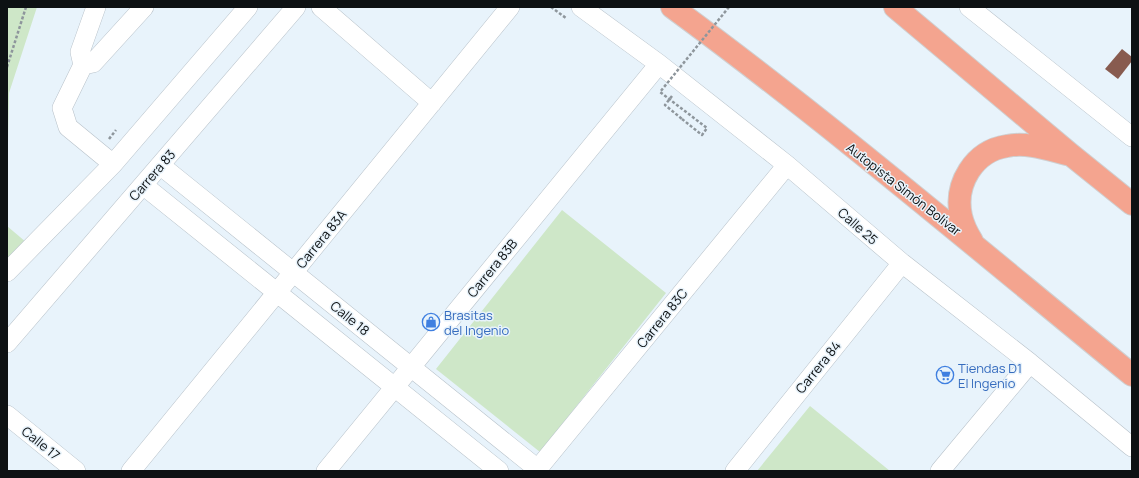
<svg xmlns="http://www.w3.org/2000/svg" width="1139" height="478" font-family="Manrope,sans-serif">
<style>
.green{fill:#cee7c8}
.building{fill:#885b4f}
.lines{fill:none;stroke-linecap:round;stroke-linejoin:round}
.minor-casing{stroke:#b7c1c9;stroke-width:20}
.highway-casing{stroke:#cfcfd0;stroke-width:24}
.path{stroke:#8e969c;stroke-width:2.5;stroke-dasharray:3 2;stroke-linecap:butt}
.minor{stroke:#fff;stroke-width:19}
.highway{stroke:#f4a48f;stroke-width:22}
.path-bridge{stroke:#8e969c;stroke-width:2.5;stroke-dasharray:3 2;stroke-linecap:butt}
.labels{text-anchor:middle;stroke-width:3;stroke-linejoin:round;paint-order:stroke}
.street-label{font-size:13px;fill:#0d1113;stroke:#e8f3fb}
.shop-label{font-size:13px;fill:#366cbe;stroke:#e8f3fb;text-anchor:start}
</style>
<rect width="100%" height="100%" fill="#e8f3fb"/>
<path class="green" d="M 7,7 L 37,7 L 9,93 L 7,193 Z
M 562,210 L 666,293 L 540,452 L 436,369 Z
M 7,226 L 33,248 L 7,272 Z
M 810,406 L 890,471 L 757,471 Z"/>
<path class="building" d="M 1122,49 L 1132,57 L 1132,61 L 1118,79 L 1105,69 Z"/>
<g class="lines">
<defs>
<path id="minor" d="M 96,7 L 80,52 L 83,65 L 62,108 L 68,127 L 113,164
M 321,7 L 432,103
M 581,7 L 659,64 L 787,165 L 902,263 L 1030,363 L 1132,447
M 969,7 L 1132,137
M 83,65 L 93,63 L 144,7
M 160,165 L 540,471
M 143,185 L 499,471
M 7,272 L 113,164 L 248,7
M 7,343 L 296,7
M 7,415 L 76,471
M 131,471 L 510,7
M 326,471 L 659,64
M 536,471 L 787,165
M 735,471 L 902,263
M 940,471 L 1030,363"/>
<path id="highway" d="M 672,7 C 830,123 980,251 1132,375
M 895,7 L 1070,154 L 1132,204
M 972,241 C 967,233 963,225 961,216 C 954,184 974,151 1007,146 C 1027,142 1047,149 1067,154"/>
</defs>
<use href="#minor" class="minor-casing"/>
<use href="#highway" class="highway-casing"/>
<path class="path" d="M 551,7 L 566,18
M 7,67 L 26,7
M 672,96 L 665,105 L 682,119
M 109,139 L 116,130"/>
<use href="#minor" class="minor"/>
<use href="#highway" class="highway"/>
<path class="path-bridge" d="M 682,119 L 702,135 L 707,128 L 660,92 L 729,7"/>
</g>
<defs>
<symbol id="shop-ring" viewBox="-11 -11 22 22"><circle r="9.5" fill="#e8f3fb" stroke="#3f7fe0" stroke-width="1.5"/><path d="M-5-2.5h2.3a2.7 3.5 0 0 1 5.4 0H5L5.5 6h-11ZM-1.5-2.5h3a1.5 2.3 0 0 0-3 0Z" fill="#3f7fe0"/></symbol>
<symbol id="supermarket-ring" viewBox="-11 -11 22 22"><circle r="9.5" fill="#e8f3fb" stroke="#3f7fe0" stroke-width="1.5"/><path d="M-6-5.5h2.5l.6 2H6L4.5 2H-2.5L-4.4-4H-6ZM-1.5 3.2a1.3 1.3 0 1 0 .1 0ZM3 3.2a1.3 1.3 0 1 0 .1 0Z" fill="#3f7fe0"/></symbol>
</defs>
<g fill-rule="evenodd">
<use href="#shop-ring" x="421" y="312" width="20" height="20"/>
<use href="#supermarket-ring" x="935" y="365" width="20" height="20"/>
</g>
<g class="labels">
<g class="street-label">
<text transform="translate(152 175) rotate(-49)" y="5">Carrera 83</text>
<text transform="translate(904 189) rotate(38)" y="5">Autopista Simón Bolívar</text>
<text transform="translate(858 226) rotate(41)" y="5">Calle 25</text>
<text transform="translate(321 239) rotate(-51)" y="5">Carrera 83A</text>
<text transform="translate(492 268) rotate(-51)" y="5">Carrera 83B</text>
<text transform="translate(350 318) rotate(39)" y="5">Calle 18</text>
<text transform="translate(662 318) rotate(-51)" y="5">Carrera 83C</text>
<text transform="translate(818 367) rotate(-51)" y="5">Carrera 84</text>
<text transform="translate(41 443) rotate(39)" y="5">Calle 17</text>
</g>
<g class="shop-label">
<text x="444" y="320">Brasitas<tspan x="444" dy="15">del Ingenio</tspan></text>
<text x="958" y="373">Tiendas D1<tspan x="958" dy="15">El Ingenio</tspan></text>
</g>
</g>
<rect width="1139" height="478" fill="none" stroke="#0d1113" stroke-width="16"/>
</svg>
